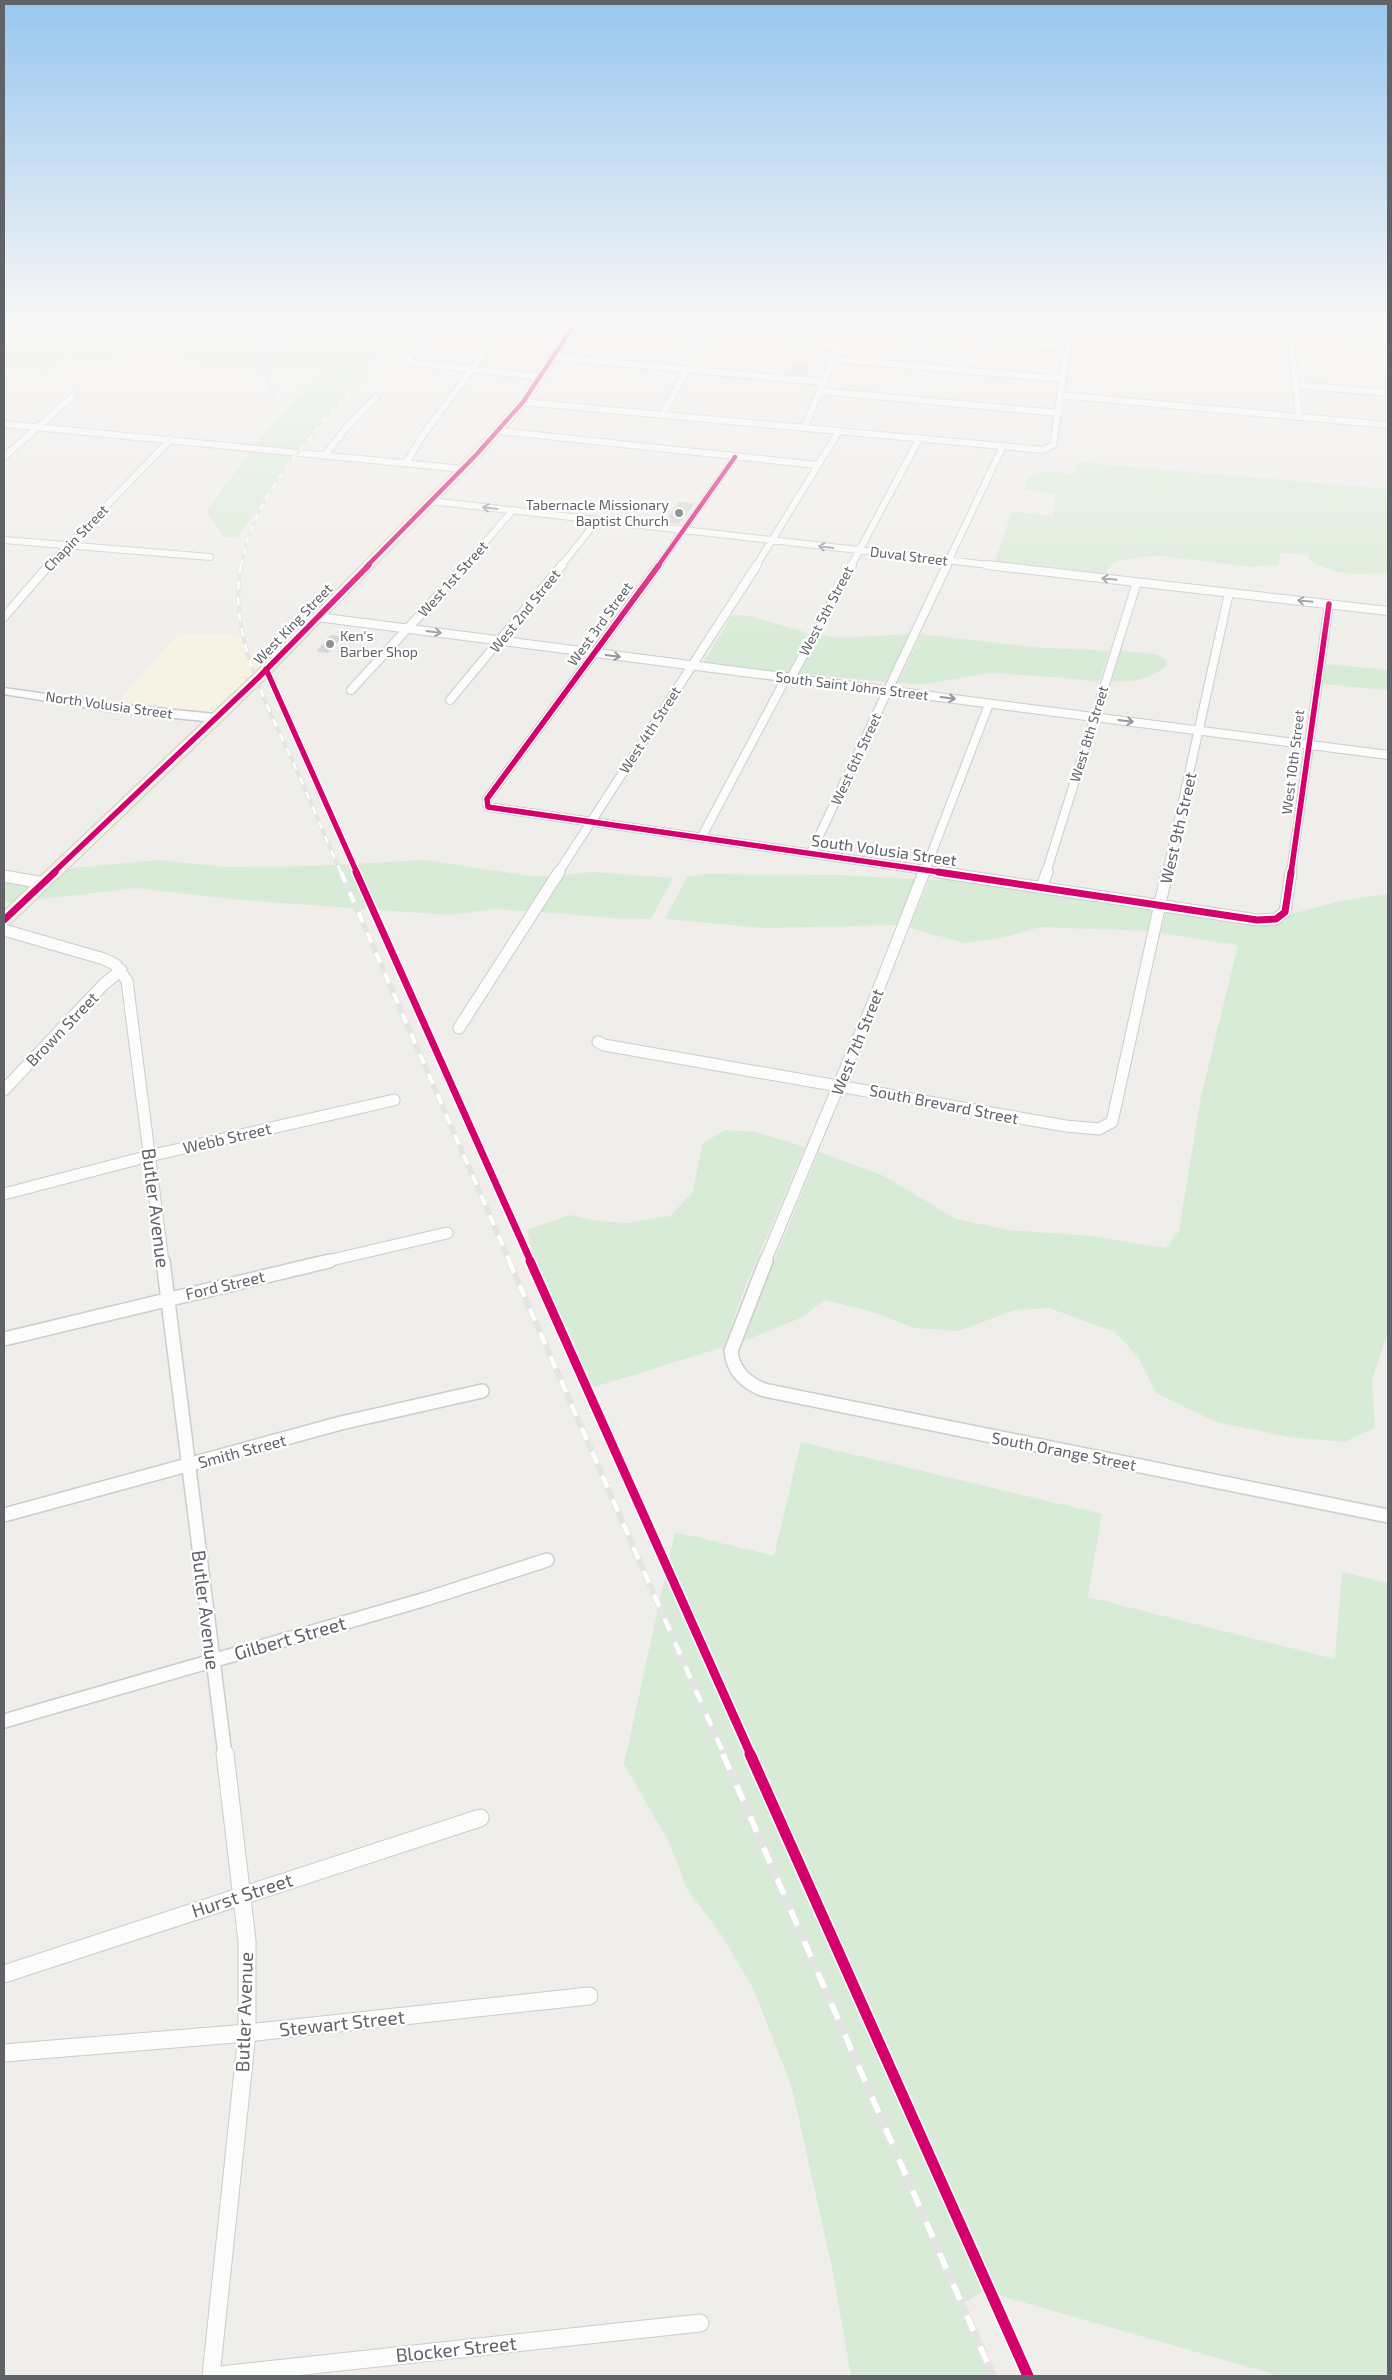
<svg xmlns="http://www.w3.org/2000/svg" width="1392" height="2380" font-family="'Exo 2',sans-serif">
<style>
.commercial{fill:#f7f3e4}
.green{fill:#d8ebd6}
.water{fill:#bfe0f9}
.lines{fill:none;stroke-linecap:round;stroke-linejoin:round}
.stream{stroke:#bfe0f9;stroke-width:2}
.building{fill:#d6d5d3;stroke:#deddd9}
.minor-far4-casing{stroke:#cbcccc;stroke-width:8}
.minor-far3-casing{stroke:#cbcccc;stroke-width:10}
.minor-far2-casing{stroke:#cbcccc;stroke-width:13}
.minor-far1-casing{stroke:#cbcccc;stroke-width:16}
.minor-casing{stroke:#cbcccc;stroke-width:19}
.tertiary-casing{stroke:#cbcccc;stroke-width:2}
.secondary-casing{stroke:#cacacb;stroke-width:3}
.primary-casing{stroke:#d7ceb8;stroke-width:2}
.minor-far4{stroke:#fdfcfc;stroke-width:6}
.minor-far3{stroke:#fdfcfc;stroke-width:8}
.minor-far2{stroke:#fdfcfc;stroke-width:11}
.minor-far1{stroke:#fdfcfc;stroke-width:13}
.minor{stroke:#fdfcfc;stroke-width:17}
.tertiary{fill:#fdfcfc;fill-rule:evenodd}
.secondary{fill:#fdfcfc;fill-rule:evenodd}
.primary{fill:#f4f2e9;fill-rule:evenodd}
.rail-far4-casing{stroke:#e4e4e4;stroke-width:3}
.rail-far3-casing{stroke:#e4e4e4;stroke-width:4}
.rail-far2-casing{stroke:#e4e4e4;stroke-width:5.5}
.rail-far1-casing{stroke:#e4e4e4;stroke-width:6}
.rail-casing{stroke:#e4e4e4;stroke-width:8}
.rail-far4{stroke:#fff;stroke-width:2;stroke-dasharray:6;stroke-linecap:butt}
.rail-far3{stroke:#fff;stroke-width:2.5;stroke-dasharray:8;stroke-linecap:butt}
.rail-far2{stroke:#fff;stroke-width:4;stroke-dasharray:11;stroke-linecap:butt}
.rail-far1{stroke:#fff;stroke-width:4.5;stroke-dasharray:13;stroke-linecap:butt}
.rail{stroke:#fff;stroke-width:5.5;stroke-dasharray:17;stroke-linecap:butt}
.cycleway-far4-casing{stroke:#fff;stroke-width:6}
.cycleway-far3-casing{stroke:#fff;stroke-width:8}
.cycleway-far2-casing{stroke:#fff;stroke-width:10}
.cycleway-far1-casing{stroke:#fff;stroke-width:12}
.cycleway-casing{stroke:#fff;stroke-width:14}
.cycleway-far4{stroke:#d6006c;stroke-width:4.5}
.cycleway-far3{stroke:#d6006c;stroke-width:5.5}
.cycleway-far2{stroke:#d6006c;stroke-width:7}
.cycleway-far1{stroke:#d6006c;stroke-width:9}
.cycleway{stroke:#d6006c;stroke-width:11}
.oneway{stroke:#96999c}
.poi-dot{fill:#919496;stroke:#fff;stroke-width:2}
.labels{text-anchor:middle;stroke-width:4.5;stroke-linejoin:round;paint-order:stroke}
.far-poi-label{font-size:14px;fill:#5f6368;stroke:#fff;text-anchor:end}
.far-street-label{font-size:14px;fill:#5f6368;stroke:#fff}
.street-label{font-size:16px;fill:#5f6368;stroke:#fff}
.near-street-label{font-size:19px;fill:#5f6368;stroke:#fff}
</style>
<rect width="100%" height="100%" fill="#efeeea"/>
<path class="commercial" d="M 179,633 L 240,635 L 253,661 L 265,665 L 215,713 L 119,701 Z"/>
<path class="green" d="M 17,324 L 375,324 C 365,335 348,358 335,364 C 309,378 213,365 179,362 L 185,344 L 10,330 Z
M 379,324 L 412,324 L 300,449 L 255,445 L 321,371 L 340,364 Z
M 1321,324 L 1388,324 L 1388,353 L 1351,349 L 1352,341 L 1346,336 L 1322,329 Z
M 8,331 L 87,337 L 47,371 L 4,367 L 4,334 Z
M 89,337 L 134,341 L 111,362 L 65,358 Z
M 252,448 L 297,453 L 284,468 L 238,537 L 224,538 L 207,511 Z
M 1078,462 L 1388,489 L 1388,573 C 1354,574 1339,578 1309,559 L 1309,555 L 1281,553 L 1278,565 L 1250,567 L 1160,556 L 1141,557 L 1115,562 L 1101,576 L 994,564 L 1012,511 L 1053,516 L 1056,494 L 1024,490 C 1025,464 1056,472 1074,474 Z
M 732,615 L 745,615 L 808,633 L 788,673 L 704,662 Z
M 819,634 L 839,638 L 909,634 L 887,682 L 799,674 Z
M 921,634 L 1030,647 L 1109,651 L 1099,682 L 1066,678 L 991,673 L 926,684 L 898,683 Z
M 1121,651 L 1156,654 L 1166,659 L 1167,665 C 1148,681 1135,681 1111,682 Z
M 1326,664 L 1388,670 L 1388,690 L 1323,684 Z
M 158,860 L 225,867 L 316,866 L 424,860 L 529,876 L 550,876 L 527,911 L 494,909 L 450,915 L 241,900 L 136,888 L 32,900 L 65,869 Z
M 592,872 L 673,878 L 651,919 L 614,918 L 540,912 L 564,875 Z
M 708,874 L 840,875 L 915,879 L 897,925 L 764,928 L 665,919 L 687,877 Z
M 4,880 L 34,885 L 16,902 L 4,903 Z
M 929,880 L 971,880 L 1152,907 L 1148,931 L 1040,927 L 1005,937 L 965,943 L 910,928 Z
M 1388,894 L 1388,1331 L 1372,1380 L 1375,1428 L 1344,1442 L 1290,1437 L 1216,1422 L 1156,1393 L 1138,1357 L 1115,1332 L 1049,1308 L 1014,1310 L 959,1331 L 914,1328 L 870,1311 L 824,1300 L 803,1317 L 744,1341 L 760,1295 L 819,1152 L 884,1176 L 956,1219 L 1009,1230 L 1091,1236 L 1166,1248 L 1179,1231 L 1201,1097 L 1238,945 L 1161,933 L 1166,909 L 1278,924 L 1285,922 L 1292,914 L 1340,901 Z
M 725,1130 L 755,1132 L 805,1147 L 744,1290 L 724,1347 L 594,1387 L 573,1367 L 541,1287 L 527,1230 L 570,1215 L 596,1221 L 629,1223 L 670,1216 L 693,1192 L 702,1144 Z
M 801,1442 L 1102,1514 L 1088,1597 L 1335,1659 L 1342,1572 L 1388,1583 L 1388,2376 L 1280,2376 L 984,2291 L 959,2306 L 990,2376 L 851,2376 L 833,2272 L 792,2088 L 754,1990 L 720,1933 L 687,1889 L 670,1844 L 624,1764 L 675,1532 L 774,1556 Z"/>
<path class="water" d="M 1142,324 L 1216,324 L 1215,333 L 1208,336 L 1146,329 L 1142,326 Z"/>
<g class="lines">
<path class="stream" d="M 274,396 L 262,368 L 268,349 L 294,324"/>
</g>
<path class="building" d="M 796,365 L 809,366 L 805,375 L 791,374 Z
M 679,502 L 694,504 L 679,524 L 664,522 Z
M 331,635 L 342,637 L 328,653 L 317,651 Z"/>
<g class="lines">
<defs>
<path id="minor-far4" d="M 434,324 L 406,362 L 541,377
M 575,324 L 839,347
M 786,324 L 1068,348
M 1289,324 L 1299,416
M 1008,343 L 1010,324
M 553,357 L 822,382
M 834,359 L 1063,379
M 1296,385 L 1388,393
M 820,391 L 1059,413
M 1060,395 L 1388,425
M 523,402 L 1044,450 L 1053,445 L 1071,324
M 663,414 L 687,369
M 4,424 L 463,469
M 804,428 L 846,329
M 498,431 L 817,465
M 326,454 L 345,429 L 376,397
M 4,457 L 74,395
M 406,463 L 423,435 L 506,324
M 431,501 L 998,566
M 4,540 L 210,557
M 48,566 L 171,439
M 465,566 L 512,511
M 561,566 L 597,521
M 658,566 L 735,457
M 756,566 L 839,431
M 851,566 L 919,439
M 946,566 L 1003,446"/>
<path id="minor-far3" d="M 659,565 L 487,799 L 488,807 L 946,873
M 987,565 L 1388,611
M 4,617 L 49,565
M 317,617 L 1388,755
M 791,678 L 852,565
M 351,690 L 466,565
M 450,700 L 562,565
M 701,838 L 786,678
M 811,853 L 947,565
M 558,873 L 757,565
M 924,873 L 989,704
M 1046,873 L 1137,582
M 1167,873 L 1229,593
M 1291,873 L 1329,604"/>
<path id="minor-far2" d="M 938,872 L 1257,920 L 1276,919 L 1285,912 L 1291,872
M 4,876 L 44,883
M 1042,887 L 1047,872
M 4,930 L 104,959 L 116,965 L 127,981 L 163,1262
M 459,1028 L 559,872
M 598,1042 L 604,1045 L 1066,1126 L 1099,1129 L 1112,1122 L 1167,872
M 4,1090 L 103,985 L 121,970
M 4,1194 L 149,1156 L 394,1100
M 323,1262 L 447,1233
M 765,1262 L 875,998 L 924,872"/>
<path id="minor-far1" d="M 163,1261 L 225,1755
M 766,1261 L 731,1351 C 733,1371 746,1383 764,1390 L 1388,1516
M 4,1339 L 329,1261
M 4,1515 L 341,1423 L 482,1391
M 4,1721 L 426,1599 L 547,1560"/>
<path id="minor" d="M 4,1974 L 480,1818
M 4,2053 L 247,2033 L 589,1996
M 211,2376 L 247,2033 L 247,1941 L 225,1754
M 211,2376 L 700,2323"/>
<path id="tertiary" d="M 7,324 L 15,324 L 4,332 L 4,327 Z"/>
<path id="secondary" d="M 4,688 L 115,704 L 215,714 L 221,718 L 215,722 L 115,712 L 4,694 Z"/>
<path id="primary" d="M 570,324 L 580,324 L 527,404 L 480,457 L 263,681 L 10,924 L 4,925 L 4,911 L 253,675 L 472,453 L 519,400 Z"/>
</defs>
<use href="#minor-far4" class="minor-far4-casing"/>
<use href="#minor-far3" class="minor-far3-casing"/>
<use href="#minor-far2" class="minor-far2-casing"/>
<use href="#minor-far1" class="minor-far1-casing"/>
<use href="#minor" class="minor-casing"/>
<use href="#tertiary" class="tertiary-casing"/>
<use href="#secondary" class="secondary-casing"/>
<use href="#primary" class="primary-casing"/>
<use href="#minor-far4" class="minor-far4"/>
<use href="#minor-far3" class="minor-far3"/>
<use href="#minor-far2" class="minor-far2"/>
<use href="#minor-far1" class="minor-far1"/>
<use href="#minor" class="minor"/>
<use href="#tertiary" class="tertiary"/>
<use href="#secondary" class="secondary"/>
<use href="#primary" class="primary"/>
<defs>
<path id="rail-far4" d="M 241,566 C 254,500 293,457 336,407 C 360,379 384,352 409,324"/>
<path id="rail-far3" d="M 241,565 C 227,633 267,704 294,764 C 310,800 325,837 341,873"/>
<path id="rail-far2" d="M 341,872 L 510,1262"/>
<path id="rail-far1" d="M 509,1261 L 724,1755"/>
<path id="rail" d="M 723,1754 L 993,2376"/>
</defs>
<use href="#rail-far4" class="rail-far4-casing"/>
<use href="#rail-far3" class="rail-far3-casing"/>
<use href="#rail-far2" class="rail-far2-casing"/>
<use href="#rail-far1" class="rail-far1-casing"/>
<use href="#rail" class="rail-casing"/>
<use href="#rail-far4" class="rail-far4"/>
<use href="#rail-far3" class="rail-far3"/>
<use href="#rail-far2" class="rail-far2"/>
<use href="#rail-far1" class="rail-far1"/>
<use href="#rail" class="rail"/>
<defs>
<path id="cycleway-far4" d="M 367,566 L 476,455 L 523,402 L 575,324
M 658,566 L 735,457"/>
<path id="cycleway-far3" d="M 659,565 L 487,799 L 488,807 L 946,873
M 266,669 L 357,873
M 53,873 L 258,678 L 369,565
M 1291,873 L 1329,604"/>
<path id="cycleway-far2" d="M 356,872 L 531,1262
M 938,872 L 1257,920 L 1276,919 L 1285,912 L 1291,872
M 4,920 L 55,872"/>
<path id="cycleway-far1" d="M 530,1261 L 751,1755"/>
<path id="cycleway" d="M 750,1754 L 1028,2376"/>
</defs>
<use href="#cycleway-far4" class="cycleway-far4-casing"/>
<use href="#cycleway-far3" class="cycleway-far3-casing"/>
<use href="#cycleway-far2" class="cycleway-far2-casing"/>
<use href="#cycleway-far1" class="cycleway-far1-casing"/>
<use href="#cycleway" class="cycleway-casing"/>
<use href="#cycleway-far4" class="cycleway-far4"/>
<use href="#cycleway-far3" class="cycleway-far3"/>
<use href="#cycleway-far2" class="cycleway-far2"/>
<use href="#cycleway-far1" class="cycleway-far1"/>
<use href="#cycleway" class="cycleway"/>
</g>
<defs><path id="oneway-shaft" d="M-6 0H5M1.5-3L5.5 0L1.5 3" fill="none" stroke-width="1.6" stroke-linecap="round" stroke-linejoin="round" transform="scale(1.25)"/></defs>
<g class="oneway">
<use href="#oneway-shaft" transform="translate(490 508) rotate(-173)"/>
<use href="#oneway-shaft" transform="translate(826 547) rotate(-173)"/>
<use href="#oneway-shaft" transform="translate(1109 579) rotate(-174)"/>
<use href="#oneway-shaft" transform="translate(1305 601) rotate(-174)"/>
<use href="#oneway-shaft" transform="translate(434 632) rotate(8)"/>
<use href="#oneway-shaft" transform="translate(613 656) rotate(7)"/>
<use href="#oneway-shaft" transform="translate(948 698) rotate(7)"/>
<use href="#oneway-shaft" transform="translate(1126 721) rotate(7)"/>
</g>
<linearGradient id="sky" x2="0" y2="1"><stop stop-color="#97c6ef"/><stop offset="0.49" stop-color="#f8f7f6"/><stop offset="1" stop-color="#f8f7f6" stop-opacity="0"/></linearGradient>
<rect width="1392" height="657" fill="url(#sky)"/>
<g class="poi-dot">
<circle cx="679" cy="513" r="5"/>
<circle cx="330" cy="644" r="5"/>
</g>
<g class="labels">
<g class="far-poi-label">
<text x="669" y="510">Tabernacle Missionary<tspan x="669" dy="16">Baptist Church</tspan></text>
<text x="340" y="641" text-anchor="start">Ken's<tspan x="340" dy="16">Barber Shop</tspan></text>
</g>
<g class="far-street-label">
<text transform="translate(76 538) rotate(-46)" y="5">Chapin Street</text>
<text transform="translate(909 556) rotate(7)" y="5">Duval Street</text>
<text transform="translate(453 579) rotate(-48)" y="5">West 1st Street</text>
<text transform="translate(525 611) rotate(-51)" y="5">West 2nd Street</text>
<text transform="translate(826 611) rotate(-62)" y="5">West 5th Street</text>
<text transform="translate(293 624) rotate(-46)" y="5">West King Street</text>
<text transform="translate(600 624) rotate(-54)" y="5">West 3rd Street</text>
<text transform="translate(852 686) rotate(7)" y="5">South Saint Johns Street</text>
<text transform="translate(109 705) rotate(8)" y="5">North Volusia Street</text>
<text transform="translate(650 730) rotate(-57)" y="5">West 4th Street</text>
<text transform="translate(1089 734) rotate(-73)" y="5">West 8th Street</text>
<text transform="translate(856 759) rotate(-65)" y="5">West 6th Street</text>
<text transform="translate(1293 762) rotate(-83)" y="5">West 10th Street</text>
</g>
<g class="street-label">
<text transform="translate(1178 828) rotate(-77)" y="6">West 9th Street</text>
<text transform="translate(884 850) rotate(8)" y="6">South Volusia Street</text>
<text transform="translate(62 1029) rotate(-46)" y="6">Brown Street</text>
<text transform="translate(857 1042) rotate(-68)" y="6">West 7th Street</text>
<text transform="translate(944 1104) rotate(11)" y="6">South Brevard Street</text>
<text transform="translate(227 1138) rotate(-13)" y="6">Webb Street</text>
<text transform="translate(225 1285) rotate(-13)" y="6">Ford Street</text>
<text transform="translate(242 1451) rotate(-15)" y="6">Smith Street</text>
<text transform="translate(1064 1451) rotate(11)" y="6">South Orange Street</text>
</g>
<g class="near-street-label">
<text transform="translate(156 1208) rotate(83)" y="7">Butler Avenue</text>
<text transform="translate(206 1610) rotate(83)" y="7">Butler Avenue</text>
<text transform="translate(290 1638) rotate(-16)" y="7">Gilbert Street</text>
<text transform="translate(242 1895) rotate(-18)" y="7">Hurst Street</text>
<text transform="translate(244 2012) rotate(-88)" y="7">Butler Avenue</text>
<text transform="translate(342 2023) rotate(-6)" y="7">Stewart Street</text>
<text transform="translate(456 2349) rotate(-6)" y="7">Blocker Street</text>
</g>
</g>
<rect width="1392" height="2380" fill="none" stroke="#5f6368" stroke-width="10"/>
</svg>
